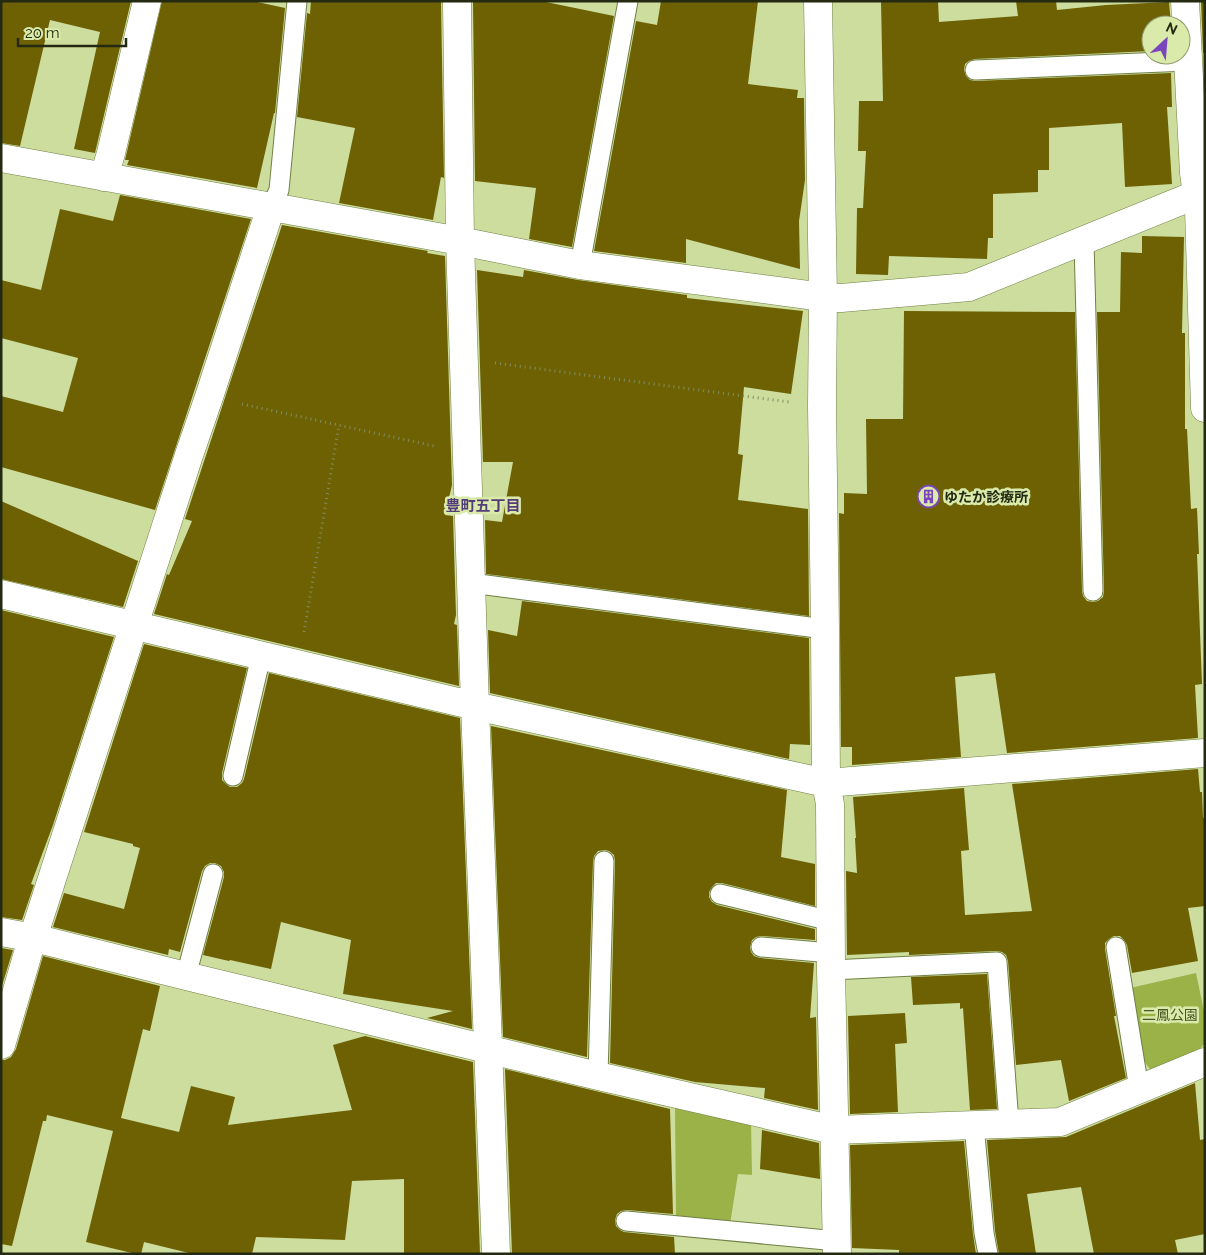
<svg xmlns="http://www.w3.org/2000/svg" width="1206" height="1255" font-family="Raleway,'Noto Sans JP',sans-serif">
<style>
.green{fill:#9ab248}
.building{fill:#6d6104}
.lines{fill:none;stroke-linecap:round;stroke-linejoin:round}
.service-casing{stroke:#718045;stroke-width:21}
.minor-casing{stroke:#718045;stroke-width:29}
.path{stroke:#818d5f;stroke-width:3;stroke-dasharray:1 4;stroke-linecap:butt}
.service{stroke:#fff;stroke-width:19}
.minor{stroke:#fff;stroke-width:28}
.labels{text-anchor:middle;stroke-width:5;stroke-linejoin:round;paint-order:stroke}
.poi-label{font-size:14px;font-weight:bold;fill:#242a11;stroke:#d9eaab;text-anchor:start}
.park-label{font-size:14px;fill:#4a5721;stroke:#d9eaab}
.neighbourhood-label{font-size:15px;font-weight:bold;fill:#543c78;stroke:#d9eaab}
</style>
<rect width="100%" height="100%" fill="#ccdd9e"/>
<path class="green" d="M 1196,973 L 1205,1016 L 1205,1042 L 1196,1055 L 1152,1072 L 1142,1058 L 1130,988 Z
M 675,1104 L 751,1122 L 752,1175 L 738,1174 L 730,1224 L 676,1218 Z"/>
<path class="building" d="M 1,1 L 131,1 L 95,153 L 74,149 L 100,32 L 50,20 L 20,146 L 1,143 Z
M 162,1 L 253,1 L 285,8 L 275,113 L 274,113 L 257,188 L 127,165 L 129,160 L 125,160 Z
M 311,1 L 441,1 L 444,178 L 441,177 L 433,220 L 339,203 L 355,128 L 297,117 L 307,13 L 310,14 Z
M 473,1 L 541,1 L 614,16 L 572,247 L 529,239 L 536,188 L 475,181 Z
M 661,1 L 758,1 L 748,84 L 798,90 L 797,98 L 804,98 L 805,180 L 799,221 L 800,269 L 686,239 L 686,263 L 594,251 L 636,21 L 657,25 Z
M 881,1 L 938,1 L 939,22 L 1018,16 L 1016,1 L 1056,1 L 1057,10 L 1106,5 L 1169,2 L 1171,25 L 1151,25 L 1151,51 L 975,59 L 969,61 L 965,64 L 964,70 L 966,76 L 970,80 L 975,81 L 1171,73 L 1172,107 L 1167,107 L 1172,184 L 1125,187 L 1122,123 L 1049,128 L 1049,170 L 1038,170 L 1038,192 L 993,194 L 993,238 L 988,238 L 987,259 L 889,256 L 888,275 L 856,274 L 857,208 L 863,208 L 866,151 L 858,151 L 859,101 L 883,101 Z
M 1201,1 L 1205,1 L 1205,53 L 1203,53 Z
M 120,195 L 251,219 L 155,510 L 1,467 L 1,396 L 63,412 L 78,358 L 1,338 L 1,280 L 41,290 L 60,209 L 113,221 Z
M 282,225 L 428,251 L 427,253 L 445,256 L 452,485 L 445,515 L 453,516 L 456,615 L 454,624 L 457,625 L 459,686 L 154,614 L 167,574 L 169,575 L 192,521 L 185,519 Z
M 1142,236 L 1184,237 L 1182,333 L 1185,333 L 1185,429 L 1187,429 L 1191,509 L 1197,508 L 1199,554 L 1197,554 L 1202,684 L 1195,685 L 1198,738 L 1007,753 L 995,673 L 955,677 L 961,757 L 852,765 L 852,747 L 841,747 L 839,513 L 844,514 L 844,493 L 867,494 L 866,419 L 903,419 L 904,311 L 1075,312 L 1082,591 L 1083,596 L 1087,601 L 1093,602 L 1098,601 L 1103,597 L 1104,591 L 1097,312 L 1120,312 L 1121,252 L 1142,253 Z
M 477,270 L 523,277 L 524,270 L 578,280 L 687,295 L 687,298 L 803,311 L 791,394 L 744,387 L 738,454 L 743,455 L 738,500 L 808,509 L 809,616 L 486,574 L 485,520 L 502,522 L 513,462 L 483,462 Z
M 1,501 L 138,561 L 123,607 L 1,579 Z
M 522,601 L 809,638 L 810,745 L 790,744 L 789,759 L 490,693 L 488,630 L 517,636 Z
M 1,610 L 114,637 L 53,825 L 31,884 L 34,885 L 22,920 L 1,917 Z
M 144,644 L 247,668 L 222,773 L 222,780 L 226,784 L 230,787 L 237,787 L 242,783 L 244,779 L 269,673 L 460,718 L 472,1029 L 427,1018 L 453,1011 L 343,994 L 351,940 L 281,922 L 271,969 L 230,960 L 229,961 L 203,955 L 224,877 L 224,872 L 221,866 L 215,863 L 210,863 L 205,866 L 202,871 L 180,952 L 169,949 L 168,955 L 53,927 L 64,893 L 124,909 L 140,848 L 133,846 L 133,844 L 84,832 Z
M 491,726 L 787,790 L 781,857 L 815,864 L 815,906 L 722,883 L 716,883 L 712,887 L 709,892 L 709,897 L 712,902 L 717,905 L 815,929 L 815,940 L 761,936 L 756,937 L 752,940 L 750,947 L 751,952 L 754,956 L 760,958 L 814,963 L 810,1018 L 816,1017 L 818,1110 L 764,1098 L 765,1088 L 695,1082 L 610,1063 L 615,861 L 614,855 L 609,851 L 605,850 L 598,851 L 594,856 L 593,861 L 587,1057 L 503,1037 Z
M 1198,769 L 1200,792 L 1202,792 L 1203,818 L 1205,818 L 1205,906 L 1188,908 L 1198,961 L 1132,973 L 1127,945 L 1124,940 L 1120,936 L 1114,936 L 1109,939 L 1105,943 L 1105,949 L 1116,1016 L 1114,1016 L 1126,1078 L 1069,1101 L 1061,1060 L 1016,1065 L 1008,961 L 1006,955 L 1002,952 L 996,951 L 909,955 L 909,952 L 847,955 L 846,871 L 857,873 L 855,838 L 856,838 L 853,797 L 964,788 L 969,850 L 961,851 L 965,915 L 1032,911 L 1012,784 Z
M 1,948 L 13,950 L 1,989 Z
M 43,956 L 160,986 L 150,1031 L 143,1029 L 121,1118 L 179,1132 L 191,1086 L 235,1097 L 228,1125 L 352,1110 L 333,1045 L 365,1036 L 473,1062 L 480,1254 L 404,1254 L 404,1179 L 352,1181 L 345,1240 L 256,1237 L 252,1254 L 193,1254 L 144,1242 L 141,1254 L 136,1254 L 86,1242 L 113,1131 L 47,1115 L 46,1121 L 43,1121 L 12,1246 L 1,1244 L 1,1060 L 5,1060 L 11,1057 L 16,1049 Z
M 987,974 L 997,1109 L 970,1110 L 963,1008 L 960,1009 L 960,1003 L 913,1005 L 911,977 Z
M 905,1013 L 907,1043 L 895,1044 L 898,1112 L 850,1114 L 848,1016 Z
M 505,1069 L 670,1109 L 673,1214 L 627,1210 L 621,1211 L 617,1214 L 615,1220 L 616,1226 L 620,1230 L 624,1232 L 674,1237 L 675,1254 L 512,1254 Z
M 1195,1083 L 1200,1140 L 1205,1139 L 1205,1234 L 1175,1240 L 1178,1254 L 1094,1254 L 1081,1187 L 1027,1194 L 1036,1254 L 999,1254 L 995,1231 L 987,1140 L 1066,1137 Z
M 762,1130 L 819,1143 L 820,1179 L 760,1169 Z
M 964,1141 L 973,1234 L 976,1254 L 899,1254 L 899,1250 L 852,1248 L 850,1145 Z"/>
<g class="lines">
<defs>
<path id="service" d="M 975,70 L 1187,61
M 271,207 L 279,190 L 297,1
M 1084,241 L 1093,591
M 580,265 L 628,1
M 471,583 L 825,629
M 233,776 L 261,656
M 720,894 L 831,921
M 761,947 L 831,953
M 1116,947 L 1139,1089
M 831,970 L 997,962 L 1009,1123
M 186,976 L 213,874
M 598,1076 L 604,861
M 974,1125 L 984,1233 L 988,1254
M 626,1221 L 837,1241"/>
<path id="minor" d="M 457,1 L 460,241 L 475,706 L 496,1254
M 818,1 L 823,297 L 822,406 L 825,629 L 826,783 L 830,804 L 831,970 L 837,1254
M 1185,1 L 1194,173 L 1199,209 L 1205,408
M 1,158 L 460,241 L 580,265 L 823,297 L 841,298 L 969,287 L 1205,191
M 104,177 L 111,153 L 147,1
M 1,594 L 475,706 L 826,783 L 1205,753
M 1,932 L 34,938 L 186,976 L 598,1076 L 834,1130 L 1060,1122 L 1205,1062
M 1,1045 L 28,953 L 189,455 L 209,397 L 271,207"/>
</defs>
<use href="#service" class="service-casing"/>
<use href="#minor" class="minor-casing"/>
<path class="path" d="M 495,363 L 789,402
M 242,404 L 434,446
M 304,632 L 339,425"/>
<use href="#service" class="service"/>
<use href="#minor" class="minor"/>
</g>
<defs>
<symbol id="building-ring" viewBox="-11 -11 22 22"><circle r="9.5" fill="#d9eaab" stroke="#7b46bd" stroke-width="1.5"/><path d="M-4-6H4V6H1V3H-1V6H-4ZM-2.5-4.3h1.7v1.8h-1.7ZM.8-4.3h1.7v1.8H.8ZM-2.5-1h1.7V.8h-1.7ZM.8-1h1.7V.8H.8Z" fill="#7b46bd"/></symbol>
</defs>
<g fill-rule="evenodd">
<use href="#building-ring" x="916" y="484" width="25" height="25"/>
</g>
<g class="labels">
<g class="poi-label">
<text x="944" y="502">ゆたか診療所</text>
</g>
<g class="park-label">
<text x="1170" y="1020">二鳳公園</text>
</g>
<g class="neighbourhood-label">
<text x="483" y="511">豊町五丁目</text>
</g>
</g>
<rect width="1206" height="1255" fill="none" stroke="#242a11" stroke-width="5"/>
<g transform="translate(1166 40) rotate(26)"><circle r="24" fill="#d9eaab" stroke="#919d6d"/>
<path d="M0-4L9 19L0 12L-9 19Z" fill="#7b46bd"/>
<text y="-8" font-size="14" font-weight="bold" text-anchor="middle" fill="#242a11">N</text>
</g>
<path d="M18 38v8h108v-8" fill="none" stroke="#242a11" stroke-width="2.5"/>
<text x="25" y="38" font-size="15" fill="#242a11" stroke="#d9eaab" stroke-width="4" paint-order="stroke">20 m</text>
</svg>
